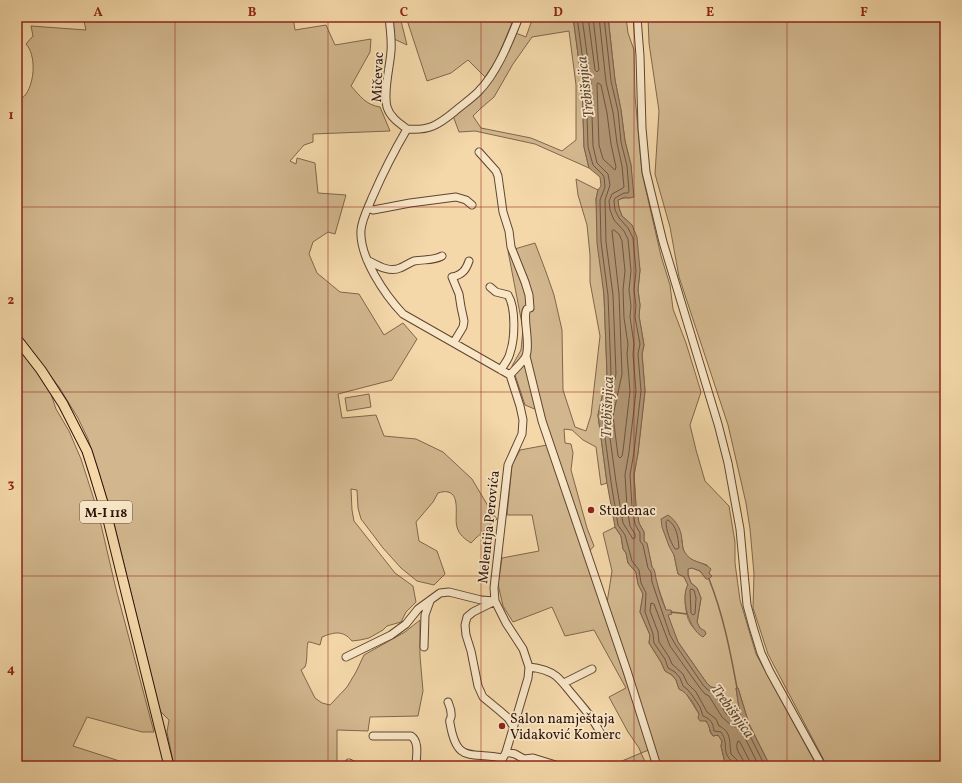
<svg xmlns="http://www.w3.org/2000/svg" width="962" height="783" font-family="Vollkorn,serif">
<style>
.green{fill:#d2b78e;stroke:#7f664c;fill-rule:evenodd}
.water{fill:#b09573;stroke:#7b6149}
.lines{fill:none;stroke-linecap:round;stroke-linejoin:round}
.shore{stroke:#6e543f;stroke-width:1}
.stream{stroke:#7b6149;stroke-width:1.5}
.minor-casing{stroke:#5e4532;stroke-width:9}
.major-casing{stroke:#2c140b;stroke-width:11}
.minor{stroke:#f8e6c7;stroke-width:7}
.major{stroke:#f4d8a9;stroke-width:9}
.grid{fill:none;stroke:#8f2418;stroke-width:1;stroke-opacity:0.55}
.poi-dot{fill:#8f2418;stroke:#f8e6c7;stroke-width:1.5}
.labels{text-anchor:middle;stroke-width:3.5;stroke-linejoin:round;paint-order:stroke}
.shield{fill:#f8e6c7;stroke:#695343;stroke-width:1}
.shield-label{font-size:13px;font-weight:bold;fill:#2c140b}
.street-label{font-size:14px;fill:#2c140b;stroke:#f8e6c7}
.poi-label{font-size:14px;fill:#2c140b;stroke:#f8e6c7;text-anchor:start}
.water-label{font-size:15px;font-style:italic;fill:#614835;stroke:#f8e6c7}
.neatline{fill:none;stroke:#8f2418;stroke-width:1.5}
.grid-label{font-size:13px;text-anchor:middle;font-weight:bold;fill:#8f2418}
</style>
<rect width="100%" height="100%" fill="#f4d8a9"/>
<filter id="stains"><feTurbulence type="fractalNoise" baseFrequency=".005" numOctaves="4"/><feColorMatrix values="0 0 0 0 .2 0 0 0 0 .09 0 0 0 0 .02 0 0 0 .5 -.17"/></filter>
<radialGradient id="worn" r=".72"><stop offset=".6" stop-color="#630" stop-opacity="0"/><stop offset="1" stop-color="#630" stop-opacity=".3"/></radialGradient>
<path class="green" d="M 83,17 L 293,17 L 295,30 L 326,25 L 335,45 L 371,39 L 370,52 L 351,86 C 360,96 366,105 380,107 L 390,131 L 313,134 L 313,142 L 304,145 L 290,161 L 296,164 L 297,158 L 315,163 L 318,193 L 346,195 L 335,234 L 328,232 L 313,242 L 309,254 L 317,273 L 340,292 L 359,294 L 384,335 L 403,323 L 417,339 L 392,380 L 338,394 L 342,418 L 376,415 L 384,436 L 416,439 L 443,452 L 472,479 L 491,511 L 497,519 L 477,537 L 471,543 C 465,539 459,535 457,527 C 454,518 461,495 448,492 C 445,491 441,492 438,493 L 433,502 L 416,522 L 419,541 L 437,551 L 445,574 L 434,585 L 417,581 L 401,568 L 383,548 L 361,519 L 358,508 L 357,490 L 351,489 L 352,510 L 354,521 L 395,573 L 413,586 L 416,602 L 406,612 L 401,622 L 387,626 L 383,630 L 369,638 L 360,640 L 352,641 C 343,630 334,632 322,637 L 320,645 L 310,642 L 308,642 C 306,651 308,659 305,667 L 301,670 L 315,698 L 322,703 L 330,705 L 347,687 L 356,672 L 364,655 L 405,632 L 420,620 L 420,656 L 423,691 L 418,716 L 370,717 L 368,731 L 337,730 L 337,766 L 174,766 L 167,732 L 169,720 L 160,711 L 113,519 L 124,509 L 121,504 L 111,512 L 88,439 L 78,418 L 59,387 L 17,332 L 17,102 C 20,100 24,97 26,94 C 35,81 36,55 26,44 L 33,36 L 31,26 L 86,30 Z
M 393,17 L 400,17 L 407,45 L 394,39 Z
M 406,17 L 498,17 L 500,20 L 512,23 L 496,61 L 485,77 L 468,60 L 451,73 L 427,81 Z
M 533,17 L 573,17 L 582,84 L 584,147 L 589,168 L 535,144 L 475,131 L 459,132 L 452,113 L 479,91 L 513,32 L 526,37 ZM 569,31 L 576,85 L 576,140 L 562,151 L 531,138 L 481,128 L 473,116 L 480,109 L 494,97 L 513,64 L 532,37 Z
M 608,17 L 626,17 L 628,33 L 634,50 L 635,96 L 642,173 L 661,256 L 670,285 L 673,309 L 686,343 L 701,392 L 690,425 L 696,450 L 705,481 L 729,506 L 735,542 L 735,563 L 740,600 L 756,654 L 817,766 L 770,766 L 749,724 L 738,688 L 736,688 L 740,715 L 739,718 L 737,718 C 727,710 721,700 716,688 L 711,687 L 706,682 L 678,642 L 674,633 L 656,581 L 654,570 L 652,567 L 647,544 L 644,541 L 644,532 L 639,523 L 636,506 L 634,475 L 638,453 L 645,391 L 642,354 L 644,345 L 639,316 L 640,305 L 638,290 L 640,270 L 632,225 L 622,216 L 619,208 L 618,200 C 624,197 627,199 633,197 L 631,165 L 625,141 L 621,110 L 615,80 ZM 682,540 C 683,560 691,560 707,565 L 709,573 L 706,578 L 700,571 L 692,568 L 688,569 L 688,575 L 691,583 L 697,588 L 701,598 L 697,623 L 700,628 L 700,635 C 697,631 692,627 690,623 C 685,615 683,592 688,585 L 684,576 L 678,574 L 674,555 Z
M 648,17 L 945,17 L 945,766 L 827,766 L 768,654 L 753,608 L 754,574 L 750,529 L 746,503 L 728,425 L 679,277 L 670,227 L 655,174 L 659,111 L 649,43 Z
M 576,179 L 598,190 L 596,199 L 604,295 L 607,374 L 598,415 L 607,483 L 601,485 L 596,447 L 583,440 L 572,430 L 564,429 L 565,443 L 571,444 L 573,453 L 571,470 L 587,528 L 594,546 L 585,556 L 649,750 L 641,753 L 647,766 L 610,766 L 641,753 L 639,748 L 628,732 L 609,697 L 626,688 L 594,630 L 565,636 L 552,607 L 513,622 L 503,606 L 498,584 L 502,558 L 539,551 L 532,515 L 507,515 L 512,465 L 520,450 L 547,445 L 537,410 L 525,405 L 512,366 L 521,350 L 523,329 L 508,251 L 535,243 L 546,272 L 554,295 L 562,330 L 563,390 L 575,427 L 586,431 L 591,415 L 600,336 L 590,282 L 590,255 L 587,225 L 578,195 Z
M 17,347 L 36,370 L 51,394 L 56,409 L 69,431 L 81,459 L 98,512 L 116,589 L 154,732 L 142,732 L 87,717 L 73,746 L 135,766 L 17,766 Z
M 369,394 L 371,407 L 347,411 L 345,398 Z
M 615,527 L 621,536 L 623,549 L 626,553 L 628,563 L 636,572 L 638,584 L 643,594 L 640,612 L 650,635 L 649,643 L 661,662 L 665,671 L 672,675 L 676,680 L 679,689 L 685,692 L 699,714 L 709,725 L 710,732 L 713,736 L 718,735 L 722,741 L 721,746 L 725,763 L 735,766 L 657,766 L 606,609 L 612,571 L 603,533 Z"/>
<path class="water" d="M 573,17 L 608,17 L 615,80 L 621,110 L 625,141 L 631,165 L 634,197 L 629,198 L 625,197 L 618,200 L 619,208 L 622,216 L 632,225 L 637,237 L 640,270 L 638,290 L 640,305 L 639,316 L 644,345 L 642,354 L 645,391 L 638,453 L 634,475 L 636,506 L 639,523 L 644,532 L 644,541 L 647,543 L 652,567 C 656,571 655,577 657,582 C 659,592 662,601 666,610 L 671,610 L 672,614 L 668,615 L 678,642 L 706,682 L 711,687 L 716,688 C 721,700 727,710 737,718 L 739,718 L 740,715 L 736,688 L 738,688 L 749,724 L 770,766 L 735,766 L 725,763 L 721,746 L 722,741 L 718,735 L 713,736 C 709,731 710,726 706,721 L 700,721 L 698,718 L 699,714 C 694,704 689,694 679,689 L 676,680 L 672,675 L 665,671 L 661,662 L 649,643 L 650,635 L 640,612 L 643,594 L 638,584 L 636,572 L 628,563 L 626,553 L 623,549 L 621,536 L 615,527 L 607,483 L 598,415 L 607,374 L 604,295 L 597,243 L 596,199 L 598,190 L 601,186 L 600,177 L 589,168 L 584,147 L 582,84 Z
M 668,515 C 677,521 682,531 682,542 C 683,545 682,548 684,551 C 691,564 702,560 711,569 L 709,573 L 712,576 L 709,579 L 706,579 L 700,571 L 692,568 L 688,569 L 688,575 L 691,583 L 697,588 L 701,598 L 697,622 L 700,628 L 705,631 L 706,634 L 703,637 C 689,630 680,598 688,585 L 684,577 L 678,574 L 674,555 L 669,546 L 662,527 L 661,519 Z"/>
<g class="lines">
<path class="shore" d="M 577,17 L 586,83 L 588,147 L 593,165 L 603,175 L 604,177 L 605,187 L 600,200 L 601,242 L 608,295 L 611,374 L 602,415 L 611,482 L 618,525 L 625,535 L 632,561 L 639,570 L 641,583 L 646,593 L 645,612 L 653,634 L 654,643 L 665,659 L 668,668 L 675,672 L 680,678 L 683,686 L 687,689 L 692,695 L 700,707 L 703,716 C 711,719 713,723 714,731 L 721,732 C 730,745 720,752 733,762 L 734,766
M 582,17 L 591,83 L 593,146 L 597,163 L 608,174 L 610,185 L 605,200 L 606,242 L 613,295 L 616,374 L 607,416 L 616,482 L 623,523 L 633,539 L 635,538 L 635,534 L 630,526 L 627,507 L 625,475 L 629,452 L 636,391 L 633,354 L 634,344 L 630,317 L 631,306 L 629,290 L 631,271 L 628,239 L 624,231 L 614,220 L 610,210 L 609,201 L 612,194 L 623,188 L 624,187 L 622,166 L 617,143 L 613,112 L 606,82 L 599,17
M 588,17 L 595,70 L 597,72 L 599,70 L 593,17
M 604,17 L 611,81 L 618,111 L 621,142 L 627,166 L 629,191 L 628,193 L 624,193 L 615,198 L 614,201 L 615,210 L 619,218 L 628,228 L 633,238 L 636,271 L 634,290 L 636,306 L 635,317 L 640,344 L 638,354 L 641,391 L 634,452 L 630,475 L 632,507 L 635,524 L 640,533 L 640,541 L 643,545 L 648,568 L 651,572 L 652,582 L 670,635 L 675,644 L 703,685 L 708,690 L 713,692 L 726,714 L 735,722 L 743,722 L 765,766
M 598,83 L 601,85 L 607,113 L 611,144 L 616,167 L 615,170 L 603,159 L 599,145 L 597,85 Z
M 614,230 L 619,234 L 622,241 L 625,271 L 623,290 L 624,318 L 628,344 L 627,354 L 630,391 L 623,451 L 622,456 L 620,458 L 618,456 L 613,416 L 622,374 L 619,294 L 612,231 Z
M 668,520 C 677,526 678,537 679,548 L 677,549 L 675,549 C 670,541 666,530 666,522 Z
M 691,589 L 694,590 L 696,598 L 695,614 L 693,615 L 691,613 L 690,591 Z
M 739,766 L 737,760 L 731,754 C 729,742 732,732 719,726 L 716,719 L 707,712 L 696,692 L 687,683 L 683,674 L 672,664 L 669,657 L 659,642 L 658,632 L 650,611 L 651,603 L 654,604 L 670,646 L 700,688 L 705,694 L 709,696 L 722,717 L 732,726 L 740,728 L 759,766
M 745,766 C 744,756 733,751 738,741 L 740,742 L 752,766"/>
<path class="stream" d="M 709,579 C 723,614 730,650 737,688
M 671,612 L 687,614"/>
<defs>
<path id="minor" d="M 389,17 C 390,28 392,40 391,51 C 390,67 383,91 387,107 C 390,117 399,123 407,129
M 637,17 L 640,56 L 642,128 L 646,172 L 663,242 L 718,424 L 728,463 L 740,529 L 747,605 L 753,627 L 761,653 L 770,672 L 822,766
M 479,152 L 496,171 L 498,176 L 503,212 L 509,231 L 511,247 L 525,282 L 529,295 L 530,308 L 527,309 C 522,317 531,343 526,356 C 524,361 514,370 510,375
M 368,208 L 373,210 L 384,208 L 410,203 L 456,197 L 466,200 L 472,205
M 367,260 C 377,265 389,273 400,268 C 405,266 409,263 414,261 C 424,259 433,261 442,256
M 490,287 L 496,292 L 508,295 C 516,308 515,339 510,353 C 509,359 504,364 501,370
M 454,342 L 463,327 L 464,321 L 461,307 L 459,294 L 452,277 C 462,275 466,270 469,261
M 526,356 L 542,421 L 627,671 L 657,766
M 424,647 L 425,615 L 430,601
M 346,657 L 391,635 L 406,624 L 418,609 L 440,593 L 449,592 L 481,600 L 495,601 L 473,612 L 467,617 L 465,625 L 466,635 L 471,651 L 478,686 L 483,697 L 500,711 L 508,718 L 513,726
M 529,667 C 539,668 548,670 556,676 C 562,681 567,688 572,694 C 583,707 594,719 601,734
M 564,683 L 592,669
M 448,702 C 450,707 452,711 451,717 C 450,721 449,719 450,723 C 457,765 471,751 502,758
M 373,736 L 411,736 C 420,742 416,757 416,766
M 506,752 L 515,754 L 524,759 L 526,766
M 524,759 L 533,758 L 559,766
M 349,763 L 355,766
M 499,766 L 506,752 L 528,678 L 529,667 L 523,649 L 506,623 L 495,601 L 494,588 L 508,465 L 522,434 L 523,420 L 520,406 L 510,375 L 403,314 C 385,295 359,257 361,230 C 362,219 368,208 372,198 C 382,175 394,151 407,129 C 429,131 438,125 454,112 C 462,105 471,99 478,92 C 497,73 509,42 519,17"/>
<path id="major" d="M 17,339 L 41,370 L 63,404 L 87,451 L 94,473 L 107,516 L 169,766"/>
</defs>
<use href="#minor" class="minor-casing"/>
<use href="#major" class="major-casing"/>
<use href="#minor" class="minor"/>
<use href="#major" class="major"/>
</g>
<path class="grid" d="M 175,17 L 175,766M 328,17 L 328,766M 481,17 L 481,766M 634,17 L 634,766M 787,17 L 787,766M 17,207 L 945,207M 17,392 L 945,392M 17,576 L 945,576"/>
<g class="poi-dot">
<circle cx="591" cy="510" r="4"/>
<circle cx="502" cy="726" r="4"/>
</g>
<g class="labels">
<rect class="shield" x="80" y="501" width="52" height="22" rx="3"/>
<g class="shield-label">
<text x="106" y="517">M-I 118</text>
</g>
<g class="street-label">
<text transform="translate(377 77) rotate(-88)" y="5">Mičevac</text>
<text transform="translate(488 527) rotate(-84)" y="5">Melentija Perovića</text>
</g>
<g class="poi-label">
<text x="599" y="515">Studenac</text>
<text x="510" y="723">Salon namještaja<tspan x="510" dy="16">Vidaković Komerc</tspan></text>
</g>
<g class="water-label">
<text transform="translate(585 87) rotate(-97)" y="5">Trebišnjica</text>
<text transform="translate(607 407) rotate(-88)" y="5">Trebišnjica</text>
<text transform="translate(733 711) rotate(54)" y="5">Trebišnjica</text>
</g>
</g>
<rect width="962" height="783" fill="none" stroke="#f4d8a9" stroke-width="44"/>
<rect x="22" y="22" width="918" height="739" class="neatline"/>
<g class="grid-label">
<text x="98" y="16">A</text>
<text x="252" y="16">B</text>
<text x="404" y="16">C</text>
<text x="558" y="16">D</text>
<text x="710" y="16">E</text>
<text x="864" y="16">F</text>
<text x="11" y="119">1</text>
<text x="11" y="304">2</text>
<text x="11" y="488">3</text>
<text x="11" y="673">4</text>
</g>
<rect width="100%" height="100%" filter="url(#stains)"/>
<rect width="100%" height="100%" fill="url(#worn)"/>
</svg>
